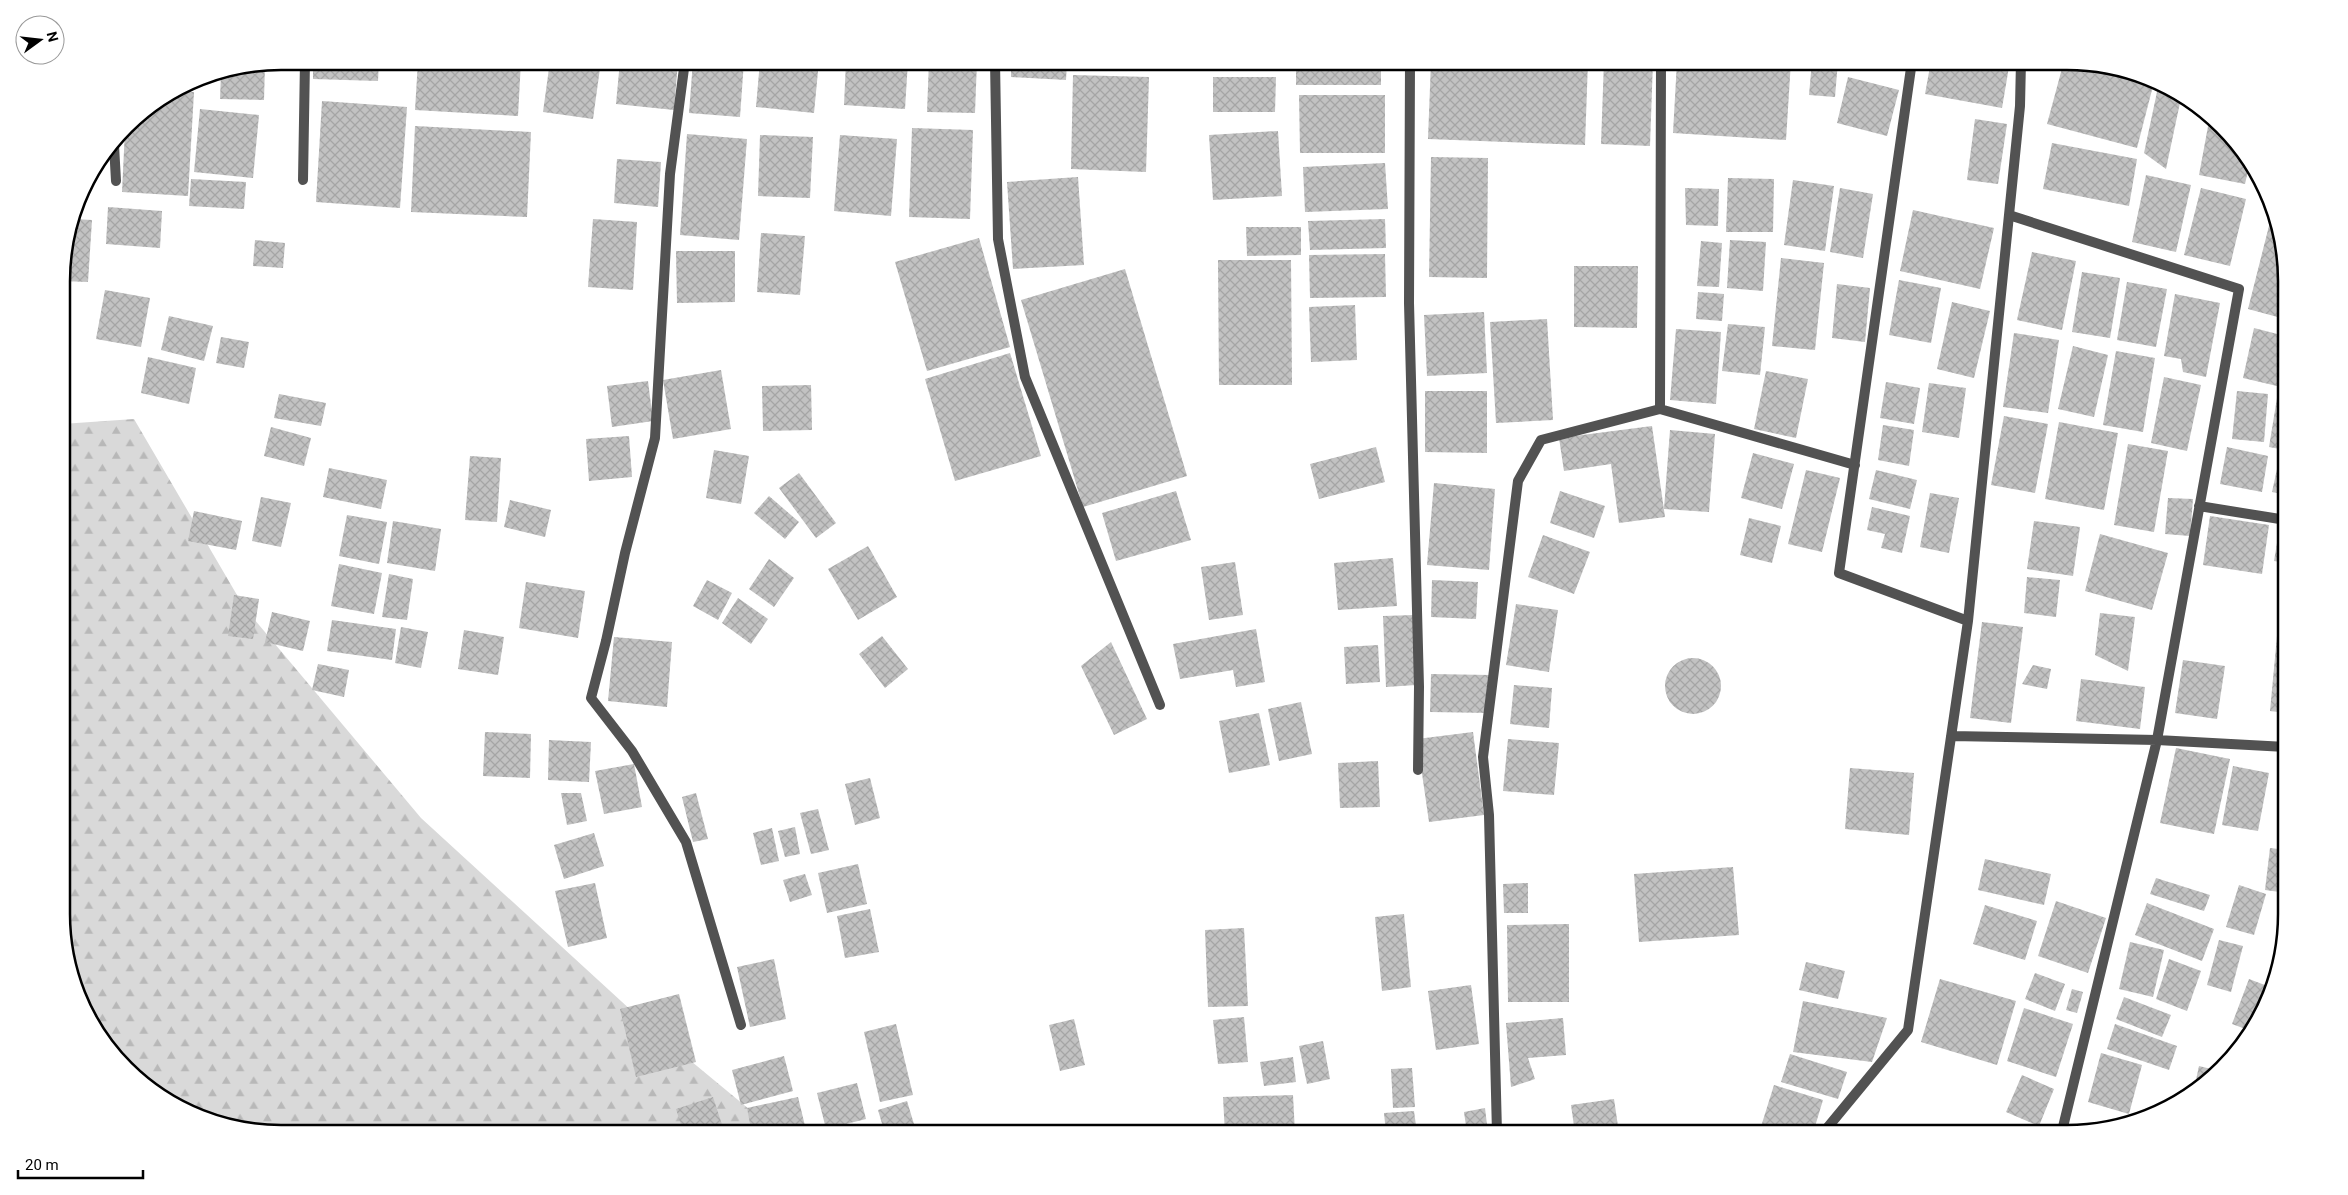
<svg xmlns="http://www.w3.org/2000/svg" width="2348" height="1195" font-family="Roboto,sans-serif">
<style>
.forest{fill:url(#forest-firs)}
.building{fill:url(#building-cross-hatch)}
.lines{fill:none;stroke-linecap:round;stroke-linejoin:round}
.minor{stroke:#525252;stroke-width:10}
.rim{fill:none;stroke:#000;stroke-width:2.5}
</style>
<defs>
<pattern id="forest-firs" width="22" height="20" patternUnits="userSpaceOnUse" patternTransform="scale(1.25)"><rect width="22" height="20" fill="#d9d9d9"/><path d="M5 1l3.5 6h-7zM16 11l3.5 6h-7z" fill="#b8b8b8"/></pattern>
<pattern id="building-cross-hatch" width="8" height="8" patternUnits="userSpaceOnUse" patternTransform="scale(1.25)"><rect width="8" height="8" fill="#c2c2c2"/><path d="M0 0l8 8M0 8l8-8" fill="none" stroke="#a5a5a5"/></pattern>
</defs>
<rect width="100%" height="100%" fill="#fff"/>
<path class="forest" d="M 134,419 L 244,607 L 421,818 L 645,1023 L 779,1134 L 281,1134 L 184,1111 L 106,1048 L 78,998 L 63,943 L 62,424 Z"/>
<path class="building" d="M 313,61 L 379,61 L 378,81 L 313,79 Z
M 418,61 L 521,61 L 518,116 L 415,110 Z
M 550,61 L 601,61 L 593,119 L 543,112 Z
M 620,61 L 678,61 L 674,110 L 616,104 Z
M 693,61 L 744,61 L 740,117 L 689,113 Z
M 760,61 L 819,61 L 814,113 L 756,107 Z
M 846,61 L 908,61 L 905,109 L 844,105 Z
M 929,61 L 977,61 L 975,113 L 927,112 Z
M 1011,61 L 1067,61 L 1066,80 L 1011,77 Z
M 1076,61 L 1176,61 L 1176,70 L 1076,70 Z
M 1296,61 L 1381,61 L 1381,85 L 1296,85 Z
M 1431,61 L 1588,61 L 1585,145 L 1428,139 Z
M 1604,61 L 1653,61 L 1650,146 L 1601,144 Z
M 1677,61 L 1791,61 L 1786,140 L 1673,133 Z
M 1812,61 L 1838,61 L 1835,97 L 1809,95 Z
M 1931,61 L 2010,61 L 2002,108 L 1925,94 Z
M 2064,61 L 2153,86 L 2137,148 L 2047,124 Z
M 260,65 L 265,65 L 264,100 L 220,99 L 221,73 Z
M 1073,75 L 1149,77 L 1146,172 L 1071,169 Z
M 1213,77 L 1276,77 L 1275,112 L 1213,112 Z
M 1848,77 L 1899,90 L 1887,136 L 1837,123 Z
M 177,91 L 194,92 L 188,196 L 122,192 L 125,130 L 136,116 Z
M 2157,92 L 2181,98 L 2166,169 L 2144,153 Z
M 1299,95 L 1385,95 L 1385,153 L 1300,153 Z
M 322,101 L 407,107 L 400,208 L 316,202 Z
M 200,109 L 259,115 L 253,178 L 194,172 Z
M 1975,119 L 2007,124 L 1998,184 L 1967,180 Z
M 2209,121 L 2242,147 L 2250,162 L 2245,184 L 2199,175 Z
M 415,126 L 531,132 L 527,217 L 411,212 Z
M 912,128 L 973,130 L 970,219 L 909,217 Z
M 1278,131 L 1282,196 L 1213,200 L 1209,135 Z
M 687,134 L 747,139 L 739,240 L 680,235 Z
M 760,135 L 813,137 L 810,198 L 758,196 Z
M 840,135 L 897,139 L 891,216 L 834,211 Z
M 2052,143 L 2137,159 L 2129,206 L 2043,189 Z
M 1431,157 L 1488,158 L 1487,278 L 1429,277 Z
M 617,159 L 661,162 L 658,207 L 614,203 Z
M 1385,163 L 1388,209 L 1305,212 L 1303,167 Z
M 2146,175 L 2191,185 L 2176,252 L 2132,242 Z
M 1078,177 L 1084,265 L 1013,269 L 1007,182 Z
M 1728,178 L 1774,179 L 1773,232 L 1726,232 Z
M 191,179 L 246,182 L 244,209 L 189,206 Z
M 1793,180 L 1834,186 L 1825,251 L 1784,245 Z
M 1685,188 L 1719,189 L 1718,226 L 1686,225 Z
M 1840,188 L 1873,194 L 1863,258 L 1830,252 Z
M 2201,188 L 2246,199 L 2230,266 L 2184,255 Z
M 108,207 L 162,211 L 160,248 L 106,244 Z
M 1913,210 L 1994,228 L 1980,289 L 1900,271 Z
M 2273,210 L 2285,253 L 2285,319 L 2248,309 Z
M 74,219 L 92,220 L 88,282 L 62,281 L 62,266 Z
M 593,219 L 637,222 L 633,290 L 588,287 Z
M 1385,219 L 1386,248 L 1310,250 L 1308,221 Z
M 1246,227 L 1301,227 L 1301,255 L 1247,256 Z
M 761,233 L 805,236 L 800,295 L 757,292 Z
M 979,238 L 1010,347 L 927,371 L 895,262 Z
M 255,240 L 285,243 L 283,268 L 253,266 Z
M 1730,240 L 1766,242 L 1763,291 L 1727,288 Z
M 1701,241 L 1722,243 L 1719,287 L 1697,286 Z
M 676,251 L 735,251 L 735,302 L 677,303 Z
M 2032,252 L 2076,261 L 2062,330 L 2017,320 Z
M 1385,254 L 1386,297 L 1310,298 L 1309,255 Z
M 1781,258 L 1824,263 L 1815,350 L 1772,346 Z
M 1218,260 L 1291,260 L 1292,385 L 1219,385 Z
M 1574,266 L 1638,266 L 1637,328 L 1574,327 Z
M 1125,269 L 1187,476 L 1083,507 L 1021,300 Z
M 2082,272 L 2120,278 L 2110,338 L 2072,332 Z
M 1899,280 L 1941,288 L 1931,343 L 1889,335 Z
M 2127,282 L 2167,289 L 2156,347 L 2117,340 Z
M 1837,284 L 1870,288 L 1865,342 L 1832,338 Z
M 105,290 L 150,298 L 141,347 L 96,339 Z
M 1698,292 L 1724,294 L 1722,321 L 1696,319 Z
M 2175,294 L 2220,303 L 2206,377 L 2183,372 L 2181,359 L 2164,356 Z
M 1952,302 L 1990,311 L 1974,378 L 1937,369 Z
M 1355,305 L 1357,360 L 1311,362 L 1309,307 Z
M 1484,312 L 1487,373 L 1427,376 L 1424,315 Z
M 169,316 L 213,326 L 204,361 L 161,350 Z
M 1547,319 L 1553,420 L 1496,423 L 1490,322 Z
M 1728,324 L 1765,327 L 1760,375 L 1722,371 Z
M 2254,328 L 2285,336 L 2285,351 L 2277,386 L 2243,378 Z
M 1676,329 L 1721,332 L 1716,404 L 1670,400 Z
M 2014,333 L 2059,340 L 2048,413 L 2003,407 Z
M 221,337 L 249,342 L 244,368 L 216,363 Z
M 2073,346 L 2108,355 L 2094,417 L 2058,409 Z
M 2116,351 L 2155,358 L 2143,432 L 2103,425 Z
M 1010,353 L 1041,456 L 955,481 L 925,379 Z
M 148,357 L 196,368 L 189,404 L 141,393 Z
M 721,370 L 731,429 L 673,439 L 663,380 Z
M 1766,371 L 1808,379 L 1796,438 L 1754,429 Z
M 2164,377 L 2201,385 L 2187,451 L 2151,443 Z
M 648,381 L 653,421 L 612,427 L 607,386 Z
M 1886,382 L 1920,388 L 1914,424 L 1880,418 Z
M 1929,383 L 1966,388 L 1959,438 L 1922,432 Z
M 811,385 L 812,430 L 763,431 L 762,386 Z
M 1425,391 L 1487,391 L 1487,453 L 1425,452 Z
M 2237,391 L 2268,394 L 2264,442 L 2232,439 Z
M 279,394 L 326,403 L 321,426 L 274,418 Z
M 2277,398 L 2285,399 L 2285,450 L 2269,447 Z
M 2004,416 L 2048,424 L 2035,493 L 1991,485 Z
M 2059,422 L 2118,433 L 2104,510 L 2045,499 Z
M 1883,425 L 1914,430 L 1909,466 L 1878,460 Z
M 1652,426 L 1665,517 L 1619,523 L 1611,464 L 1564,471 L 1559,438 Z
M 271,427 L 311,438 L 304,466 L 264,456 Z
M 1670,430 L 1715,434 L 1709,512 L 1664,509 Z
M 629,436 L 632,477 L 589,481 L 586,439 Z
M 2128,444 L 2168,451 L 2154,532 L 2114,525 Z
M 1376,447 L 1385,482 L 1319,499 L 1310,464 Z
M 2227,447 L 2268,456 L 2262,492 L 2220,484 Z
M 714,450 L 749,456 L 741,504 L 706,498 Z
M 1753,453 L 1794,464 L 1782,509 L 1741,498 Z
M 470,456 L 501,458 L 497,522 L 465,520 Z
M 2279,460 L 2285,462 L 2286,495 L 2272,492 Z
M 329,468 L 387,480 L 381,509 L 323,497 Z
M 1806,470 L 1840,478 L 1822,552 L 1788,544 Z
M 1876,470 L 1917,480 L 1910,509 L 1869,499 Z
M 799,473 L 836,523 L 816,538 L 779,488 Z
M 1434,483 L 1495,489 L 1489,570 L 1427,565 Z
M 1176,491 L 1191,540 L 1116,561 L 1102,513 Z
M 1560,491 L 1605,506 L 1594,538 L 1550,523 Z
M 1930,493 L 1959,498 L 1949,553 L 1920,547 Z
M 769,496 L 799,522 L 785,539 L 754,513 Z
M 261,497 L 291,503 L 281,547 L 252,541 Z
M 2168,498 L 2193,499 L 2190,536 L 2165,534 Z
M 510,500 L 551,510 L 545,537 L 504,527 Z
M 1872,507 L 1910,516 L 1902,553 L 1881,548 L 1885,534 L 1867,530 Z
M 194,511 L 242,521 L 236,550 L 188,541 Z
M 347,515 L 387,522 L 379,564 L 339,556 Z
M 2210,516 L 2269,525 L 2262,574 L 2203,565 Z
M 1749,518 L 1781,526 L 1772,563 L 1740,555 Z
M 393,521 L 441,529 L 435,571 L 387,563 Z
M 2034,521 L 2080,527 L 2073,576 L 2027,569 Z
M 2280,525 L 2286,526 L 2286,563 L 2274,561 Z
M 2100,534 L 2168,553 L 2152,610 L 2085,591 Z
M 1543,535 L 1590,552 L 1574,594 L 1528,577 Z
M 868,546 L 897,597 L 858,620 L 828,569 Z
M 1393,558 L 1397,606 L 1338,610 L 1334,563 Z
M 769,559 L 794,578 L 774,607 L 749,589 Z
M 1235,562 L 1243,615 L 1209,620 L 1201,567 Z
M 339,564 L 382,573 L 374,614 L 331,606 Z
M 389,574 L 413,579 L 407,620 L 382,617 Z
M 2027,577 L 2060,580 L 2056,617 L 2024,613 Z
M 707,580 L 732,593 L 718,620 L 693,606 Z
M 1432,580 L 1478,582 L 1476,619 L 1431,617 Z
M 526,582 L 585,591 L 578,638 L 519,628 Z
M 234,595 L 259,599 L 253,639 L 228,636 Z
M 738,598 L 768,619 L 751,644 L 722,623 Z
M 1516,604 L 1558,610 L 1549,672 L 1506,665 Z
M 272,612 L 310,621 L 303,651 L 265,642 Z
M 2100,613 L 2135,617 L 2128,671 L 2095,655 Z
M 1414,615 L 1416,685 L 1386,687 L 1383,616 Z
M 332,620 L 396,629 L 392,660 L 327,651 Z
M 1982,622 L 2023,627 L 2011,723 L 1970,718 Z
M 401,627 L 428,632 L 421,668 L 395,663 Z
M 1256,629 L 1265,682 L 1236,687 L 1233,670 L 1180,679 L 1173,644 Z
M 464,630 L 504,637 L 498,675 L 458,669 Z
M 882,636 L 908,669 L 885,688 L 859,654 Z
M 2277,636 L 2286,637 L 2286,713 L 2270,711 Z
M 614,637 L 672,642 L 667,707 L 608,701 Z
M 1111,642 L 1147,719 L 1114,735 L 1081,666 Z
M 1378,645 L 1380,682 L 1346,684 L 1344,647 Z
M1665 686a28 28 0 1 1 56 0a28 28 0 1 1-56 0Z
M 2183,660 L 2225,666 L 2217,719 L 2175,713 Z
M 318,664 L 349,670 L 344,697 L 312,690 Z
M 2033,665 L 2051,669 L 2047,689 L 2022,684 Z
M 1431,674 L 1490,675 L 1489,713 L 1430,712 Z
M 2081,679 L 2145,687 L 2140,729 L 2076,721 Z
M 1514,685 L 1552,688 L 1549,728 L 1510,724 Z
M 1301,702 L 1312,754 L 1279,761 L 1268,709 Z
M 1259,713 L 1270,765 L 1229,773 L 1219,721 Z
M 485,732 L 531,734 L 530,778 L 483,776 Z
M 1473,732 L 1484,815 L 1429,822 L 1417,739 Z
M 1508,739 L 1559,743 L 1554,795 L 1503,791 Z
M 549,740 L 591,742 L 589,782 L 548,780 Z
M 2176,748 L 2230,759 L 2214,834 L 2160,823 Z
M 1378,761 L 1380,807 L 1340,808 L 1338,763 Z
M 634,764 L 642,807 L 604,814 L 595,771 Z
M 2233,766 L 2269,773 L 2258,831 L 2222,825 Z
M 1850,768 L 1914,773 L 1909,835 L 1845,829 Z
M 870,778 L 880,818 L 855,825 L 845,784 Z
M 561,793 L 581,793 L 587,821 L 567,825 Z
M 696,793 L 708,839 L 693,842 L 682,797 Z
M 818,809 L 829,850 L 811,854 L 800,813 Z
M 795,827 L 800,854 L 785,857 L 778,831 Z
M 772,828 L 779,861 L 761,865 L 753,833 Z
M 594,833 L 604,866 L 564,879 L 554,845 Z
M 2270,848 L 2287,850 L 2287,893 L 2265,890 Z
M 1985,859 L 2051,874 L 2044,905 L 1978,890 Z
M 858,864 L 867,904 L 827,913 L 818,873 Z
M 1733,867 L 1739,935 L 1639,942 L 1634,874 Z
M 805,874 L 812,895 L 790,902 L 783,880 Z
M 2156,878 L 2210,895 L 2204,911 L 2150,894 Z
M 595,883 L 607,938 L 568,947 L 555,891 Z
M 1528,883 L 1528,913 L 1504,913 L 1503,884 Z
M 2239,885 L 2266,894 L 2254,935 L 2226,927 Z
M 2056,901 L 2106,918 L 2088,973 L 2038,956 Z
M 2147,903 L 2214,929 L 2202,961 L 2135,935 Z
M 1985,905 L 2037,921 L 2025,960 L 1973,944 Z
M 870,909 L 879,952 L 845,958 L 837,916 Z
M 1404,914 L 1411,987 L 1382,991 L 1375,917 Z
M 1569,924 L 1569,1002 L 1508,1002 L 1507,925 Z
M 1244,928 L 1248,1006 L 1208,1007 L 1205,930 Z
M 2219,940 L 2243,946 L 2231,992 L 2207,985 Z
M 2130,942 L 2164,950 L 2153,997 L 2119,989 Z
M 774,959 L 786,1019 L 750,1027 L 737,967 Z
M 2169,959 L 2201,971 L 2187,1011 L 2156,999 Z
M 1806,962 L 1845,971 L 1838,999 L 1799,990 Z
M 2035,973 L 2065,984 L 2055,1011 L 2025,999 Z
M 1940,979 L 2016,1001 L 1997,1065 L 1921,1042 Z
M 2249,979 L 2270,987 L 2264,1011 L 2251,1031 L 2232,1024 Z
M 1471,985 L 1479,1044 L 1436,1050 L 1428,991 Z
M 2072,989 L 2083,992 L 2077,1013 L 2066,1010 Z
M 679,994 L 696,1062 L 636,1077 L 620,1009 Z
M 2124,997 L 2171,1015 L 2162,1037 L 2116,1019 Z
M 1803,1001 L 1887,1018 L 1872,1062 L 1793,1052 Z
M 2024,1008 L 2073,1024 L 2056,1077 L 2007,1061 Z
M 1244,1017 L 1248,1062 L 1218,1064 L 1213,1020 Z
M 1563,1018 L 1566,1055 L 1528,1058 L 1535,1079 L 1511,1087 L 1506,1023 Z
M 1074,1019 L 1085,1065 L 1060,1071 L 1049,1025 Z
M 896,1024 L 913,1095 L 880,1102 L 864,1032 Z
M 2115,1024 L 2177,1046 L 2169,1070 L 2107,1049 Z
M 1323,1041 L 1330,1079 L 1307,1084 L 1299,1046 Z
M 2101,1053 L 2142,1065 L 2129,1114 L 2088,1102 Z
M 1790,1054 L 1847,1072 L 1838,1099 L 1781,1082 Z
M 784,1056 L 793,1091 L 741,1105 L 732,1070 Z
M 1293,1057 L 1296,1082 L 1264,1086 L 1260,1062 Z
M 2199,1066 L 2219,1071 L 2193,1094 Z
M 1412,1068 L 1415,1107 L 1393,1108 L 1391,1069 Z
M 2022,1075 L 2054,1089 L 2039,1126 L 2006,1112 Z
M 857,1083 L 866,1119 L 826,1129 L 817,1093 Z
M 1774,1085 L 1823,1100 L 1813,1133 L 1759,1133 Z
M 1293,1095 L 1295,1133 L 1225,1134 L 1223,1097 Z
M 713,1097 L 725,1134 L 684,1134 L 676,1109 Z
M 798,1097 L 807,1134 L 752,1134 L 747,1108 Z
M 1614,1099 L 1619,1133 L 1575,1133 L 1571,1105 Z
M 907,1101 L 917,1134 L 885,1134 L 878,1110 Z
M 1485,1108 L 1488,1133 L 1467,1133 L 1464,1112 Z
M 1414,1111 L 1417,1133 L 1386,1133 L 1384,1113 Z"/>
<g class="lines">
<path class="minor" d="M 685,61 L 670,174 L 655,438 L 625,553 L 606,641 L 591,698 L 632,751 L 686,842 L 741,1025
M 995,61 L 998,239 L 1025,377 L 1160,705
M 1410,61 L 1409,303 L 1419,687 L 1418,770
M 1661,61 L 1660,409 L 1855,465
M 1912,61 L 1839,573 L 1968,621
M 114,145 L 116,181
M 303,180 L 305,61
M 2009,215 L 2239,289 L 2157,740 L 2062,1131
M 2199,506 L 2286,520
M 1951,736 L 2157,740 L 2286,747
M 1497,1133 L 1489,815 L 1483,757 L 1518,481 L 1541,440 L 1660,409
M 1823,1133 L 1908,1030 L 1968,621 L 2020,106 L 2021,61"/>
</g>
<path d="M0 0H2348V1195H0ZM281 70H2067A211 211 0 0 1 2278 281V914A211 211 0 0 1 2067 1125H281A211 211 0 0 1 70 914V281A211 211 0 0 1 281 70Z" fill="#fff" fill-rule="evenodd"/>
<path class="rim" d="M281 70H2067A211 211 0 0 1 2278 281V914A211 211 0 0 1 2067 1125H281A211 211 0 0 1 70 914V281A211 211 0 0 1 281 70Z"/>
<g transform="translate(40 40) rotate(75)"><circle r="24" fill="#ffffff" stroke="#999999"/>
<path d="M0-4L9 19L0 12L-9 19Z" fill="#000000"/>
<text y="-8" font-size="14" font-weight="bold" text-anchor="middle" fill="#000000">N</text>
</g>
<path d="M18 1170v8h125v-8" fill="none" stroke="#000000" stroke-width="2.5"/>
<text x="25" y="1170" font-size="15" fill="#000000" stroke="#ffffff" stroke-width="4" paint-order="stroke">20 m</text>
</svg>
